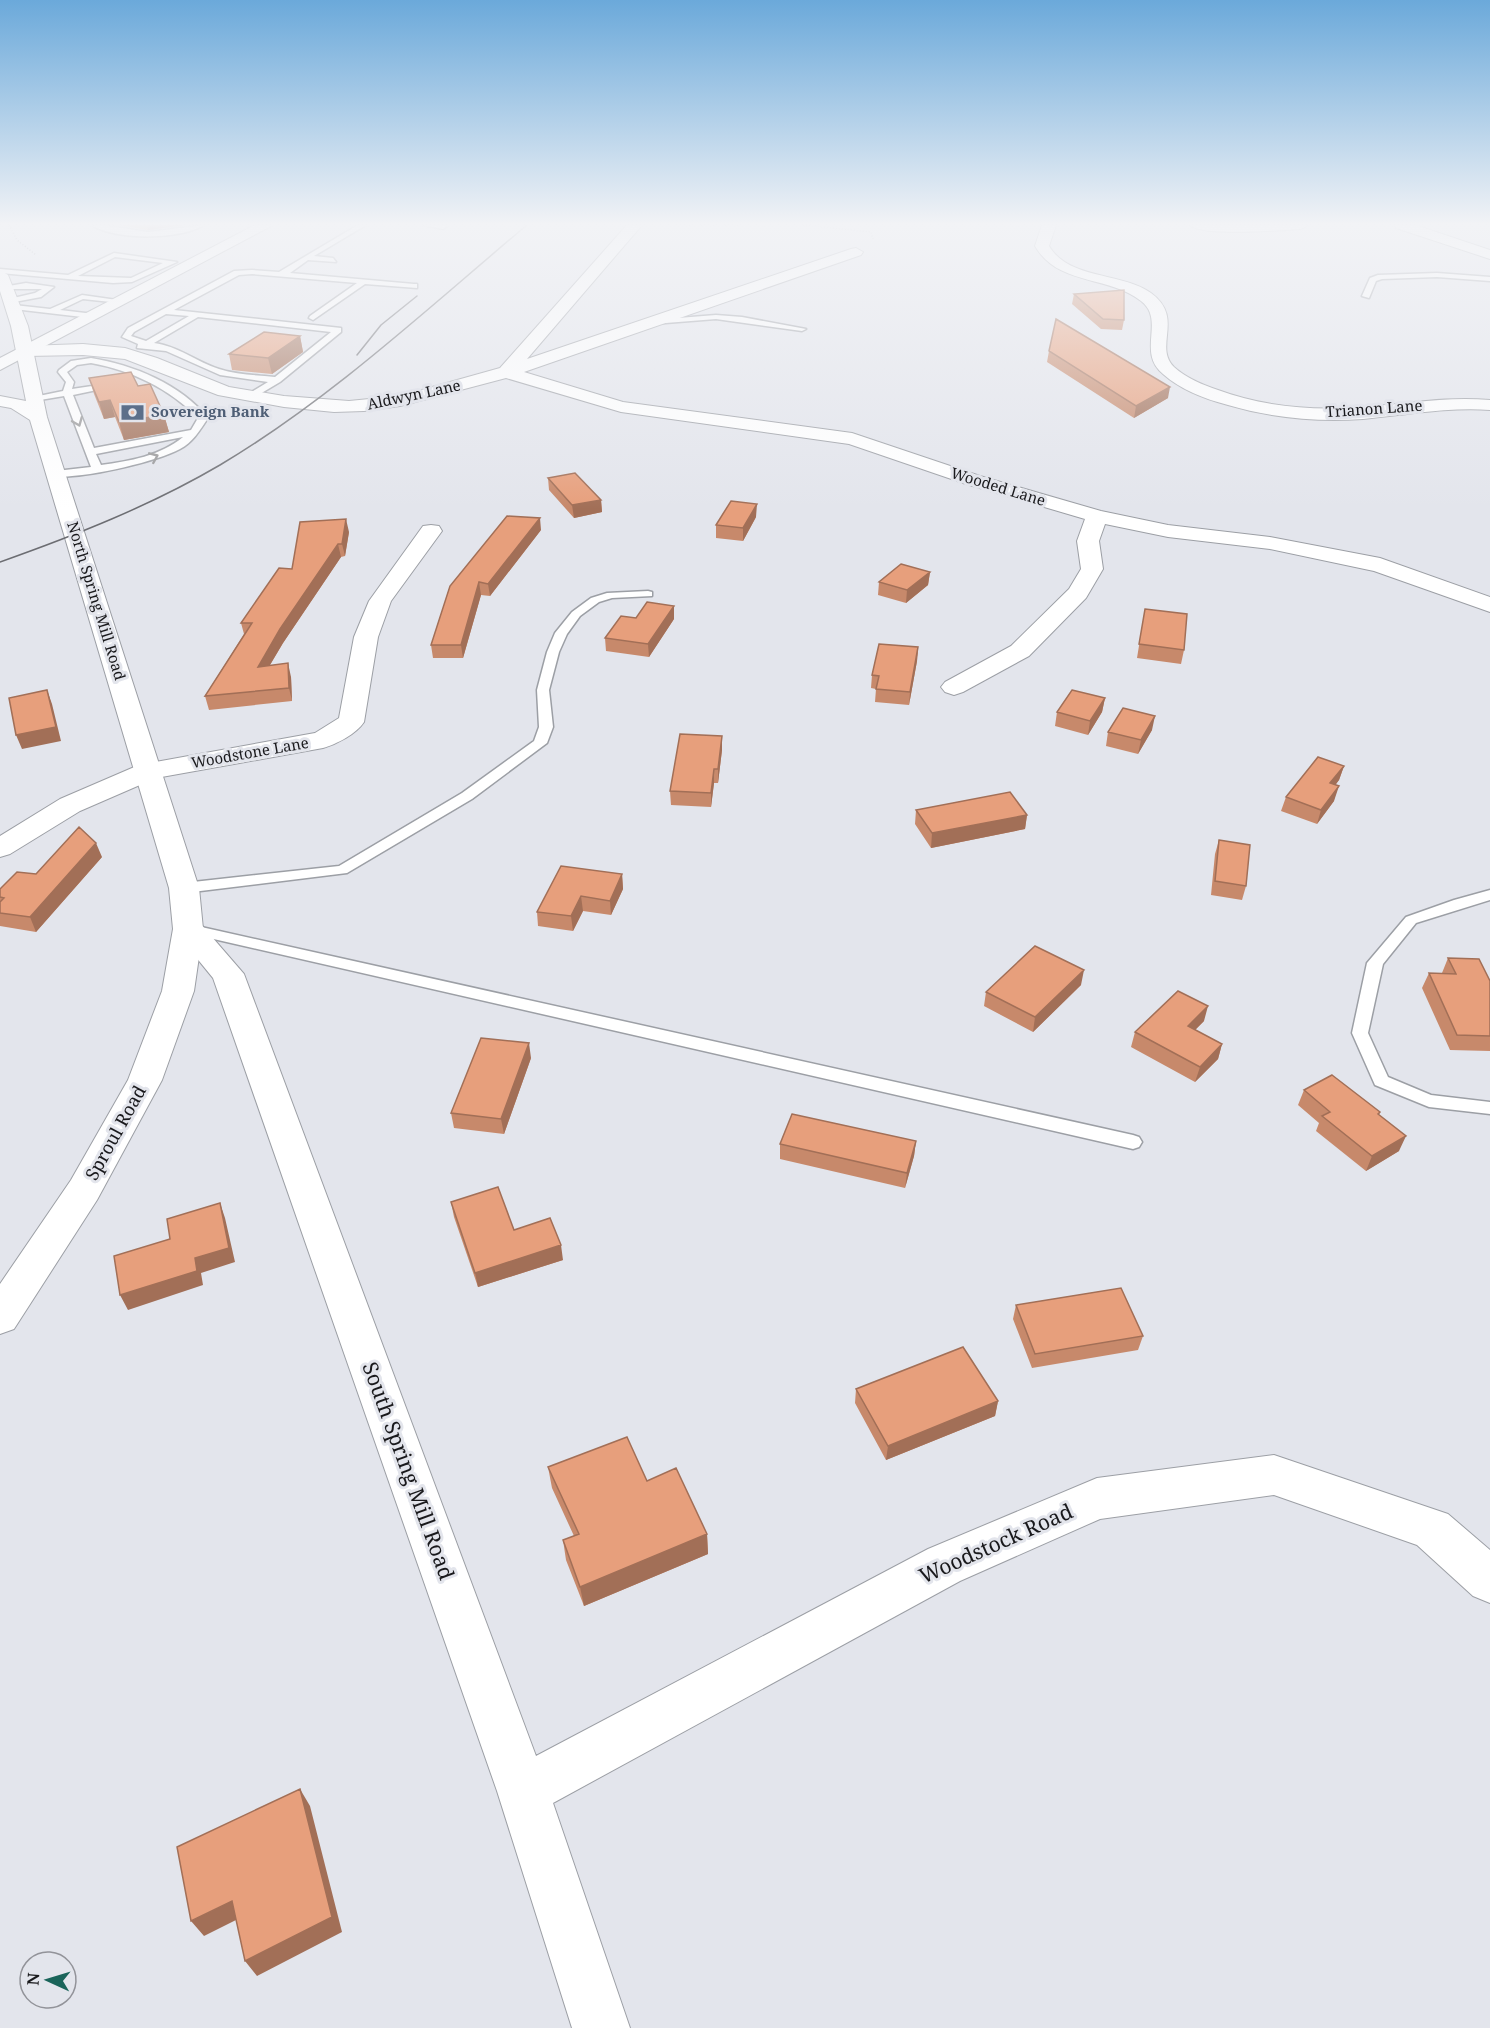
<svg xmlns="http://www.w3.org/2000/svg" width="1490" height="2028" font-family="'Noto Serif',serif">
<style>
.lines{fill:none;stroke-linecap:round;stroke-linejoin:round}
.lane-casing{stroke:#9c9fa5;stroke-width:3}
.street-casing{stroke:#9c9fa5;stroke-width:2}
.secondary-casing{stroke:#9c9fa5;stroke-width:2}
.highway-casing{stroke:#9c9fa5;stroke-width:2}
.path{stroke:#8b8c91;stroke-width:1.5;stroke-dasharray:1 2;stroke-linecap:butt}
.lane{fill:#fff;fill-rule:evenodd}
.street{fill:#fff;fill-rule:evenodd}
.secondary{fill:#fff;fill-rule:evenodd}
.highway{fill:#fff;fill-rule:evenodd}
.tram{stroke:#6c6d72;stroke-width:1.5}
.wall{fill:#c7896b}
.shaded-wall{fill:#a26f57}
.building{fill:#e79f7c;stroke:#a26f57;stroke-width:1.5}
.oneway{stroke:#989899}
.labels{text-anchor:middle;stroke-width:6;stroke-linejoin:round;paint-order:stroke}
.far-street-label{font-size:15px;fill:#19191c;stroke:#e3e5ec}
.far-service-label{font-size:15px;font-weight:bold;fill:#4e5e75;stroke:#e3e5ec;text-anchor:start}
.street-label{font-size:18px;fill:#19191c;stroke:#e3e5ec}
.near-street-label{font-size:21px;fill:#19191c;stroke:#e3e5ec}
</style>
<rect width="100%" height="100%" fill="#e3e5ec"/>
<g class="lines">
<defs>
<path id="lane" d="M 102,225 L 148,232 L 204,225 C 179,240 118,240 93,226 Z
M 358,225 L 366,225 L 314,256 L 333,258 L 336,262 L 308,260 L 290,273 L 414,284 L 417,284 L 417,288 L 365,284 L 313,320 L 309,318 L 310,316 L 357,283 L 252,274 L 239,275 L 174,310 L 341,328 L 341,332 L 280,382 L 253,398 L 245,396 L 268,382 L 220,375 L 166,351 L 137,348 L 138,344 L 122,337 L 128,328 L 234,271 L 252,270 L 279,272 ZM 166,314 L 189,316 L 146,341 L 131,336 L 134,332 ZM 198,317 L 331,332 L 275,377 C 257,375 237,375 219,369 C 197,362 178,346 154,343 Z
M 423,225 L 444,225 L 446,227 L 443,229 Z
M 114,253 L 177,262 L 132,282 L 113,283 L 0,273 L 0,269 L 68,275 ZM 115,257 L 163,263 L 131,278 L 78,276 Z
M 1437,273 L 1490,277 L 1490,281 L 1437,277 L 1382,279 L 1376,281 L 1369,298 L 1362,296 L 1370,278 L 1378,275 Z
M 26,283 L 54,287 L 41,297 L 9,303 L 9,299 L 35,293 L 42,289 L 7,289 L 3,287 Z
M 82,295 L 124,301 L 120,303 L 83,299 L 60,310 L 94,314 L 95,316 L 91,318 L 14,309 L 10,307 L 14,305 L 50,309 Z
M 716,315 L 742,317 L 806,329 L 802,331 L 716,319 L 653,324 L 649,322 L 653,320 Z
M 91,358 C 134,365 180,384 208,418 C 200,430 193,442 180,449 C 156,462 79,480 52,476 L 52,472 L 56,471 L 91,467 L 64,396 L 34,401 L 29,398 L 63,391 L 66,382 L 58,372 L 59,370 L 71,361 ZM 91,363 C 131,370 170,389 198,418 L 191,430 L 94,448 L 73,395 L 116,386 L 112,383 L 72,389 L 74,382 L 67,372 L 77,365 ZM 183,437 C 160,456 130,461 101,465 L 96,454 Z
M 648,591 L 652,592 L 652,596 L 612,598 L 599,602 L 580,616 L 567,634 L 559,652 L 549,690 L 553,727 L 547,743 L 472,799 L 347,873 L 184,893 L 177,888 L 184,883 L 339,866 L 462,793 L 534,741 L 539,727 L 537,690 L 547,652 L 555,633 L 572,612 L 591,598 L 607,593 Z
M 1490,890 L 1490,900 L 1416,923 L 1383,964 L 1368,1033 L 1388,1077 L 1431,1095 L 1490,1102 L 1490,1114 L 1429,1107 L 1375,1085 L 1352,1033 L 1367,963 L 1406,917 L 1454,900 Z
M 188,924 L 1133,1135 L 1139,1137 L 1142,1142 L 1139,1147 L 1133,1149 L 183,932 L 180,929 Z"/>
<path id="street" d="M 627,225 L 642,225 L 527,359 L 851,249 L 856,248 L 863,252 L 861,255 L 524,372 L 623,402 L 852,433 L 980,476 L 1101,511 L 1168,525 L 1270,537 L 1380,558 L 1490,597 L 1490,612 L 1374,571 L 1270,549 L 1168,537 L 1105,524 L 1099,541 L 1103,569 L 1086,598 L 1029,656 L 963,692 L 954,695 L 945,692 L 941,687 L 945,682 L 1011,646 L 1069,589 L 1081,569 L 1077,541 L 1085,519 L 966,484 L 849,444 L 621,412 L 506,378 L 400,406 L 364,411 L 334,412 L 284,407 L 218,395 L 125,359 L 83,355 L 26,356 L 20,355 L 18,351 L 20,347 L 26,346 L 83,344 L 125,348 L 157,358 L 229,387 L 284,396 L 349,401 L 400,396 L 500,368 Z
M 1042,225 L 1056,225 L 1049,246 C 1069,280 1122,272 1151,293 C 1185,318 1153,346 1174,367 C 1186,378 1203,385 1218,390 C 1264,407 1314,411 1363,407 C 1405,404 1447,396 1490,400 L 1490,410 C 1447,407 1406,415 1363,419 C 1318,422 1272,418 1228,405 C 1205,399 1181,390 1163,374 C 1136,352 1166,320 1141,301 C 1108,275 1058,286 1035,246 Z
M 1190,225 L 1308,225 L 1301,229 C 1281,230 1202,237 1190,225 Z
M 431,525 L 439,526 L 442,531 L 391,601 L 378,637 L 364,722 C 356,734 337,744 323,748 L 156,778 L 80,811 L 10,854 L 0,857 L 0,836 L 60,799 L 139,765 L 315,733 L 339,718 L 354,637 L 369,601 L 423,526 Z
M 188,919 L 199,922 L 244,974 L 536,1756 L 928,1549 L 1097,1478 L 1274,1455 L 1448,1514 L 1490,1550 L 1490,1603 L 1473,1596 L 1417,1545 L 1274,1495 L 1100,1519 L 960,1581 L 553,1803 L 630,2028 L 572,2028 L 497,1791 L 213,978 L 173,929 L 177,922 Z"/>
<path id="secondary" d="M 1394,225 L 1415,225 L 1490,250 L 1490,259 L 1396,228 Z
M 0,270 L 8,275 L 28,326 L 47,417 L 199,888 L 203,929 L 194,991 L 162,1080 L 97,1200 L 14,1329 L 0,1334 L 0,1284 L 71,1180 L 128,1080 L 162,991 L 173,929 L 169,888 L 30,420 L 11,408 L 0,406 L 0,396 L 26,401 L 11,326 L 0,291 Z"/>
<path id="highway" d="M 255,225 L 273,225 L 0,370 L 0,358 Z"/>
</defs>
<use href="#lane" class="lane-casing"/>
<use href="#street" class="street-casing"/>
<use href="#secondary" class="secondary-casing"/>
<use href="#highway" class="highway-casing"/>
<path class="path" d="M 9,225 L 17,240 L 36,255
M 680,225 L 742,225
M 803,225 L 871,232 L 873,239"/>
<use href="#lane" class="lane"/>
<use href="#street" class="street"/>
<use href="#secondary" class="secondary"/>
<use href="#highway" class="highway"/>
<path class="tram" d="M 357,355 L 381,325 L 417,296
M 0,562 C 76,535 150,506 220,465 C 331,399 428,308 527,225"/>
</g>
<path class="wall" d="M 118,225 L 185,225 L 148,230 Z
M 1074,294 L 1124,320 L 1122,330 L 1101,329 L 1072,304 Z
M 300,336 L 303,352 L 272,374 L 232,370 L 229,354 Z
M 1049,351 L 1168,398 L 1134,418 L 1047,362 Z
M 89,378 L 138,386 L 164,415 L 169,432 L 124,440 L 115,417 L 104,419 L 94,394 Z
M 548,478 L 601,500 L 602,512 L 574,518 L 549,490 Z
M 756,517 L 743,541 L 716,538 L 716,525 Z
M 541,530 L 490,596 L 481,595 L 463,658 L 433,658 L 431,645 L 450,586 Z
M 349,532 L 345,556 L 341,557 L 283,643 L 270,665 L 291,677 L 292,701 L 209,710 L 205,696 L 244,634 L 241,623 Z
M 930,572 L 928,585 L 906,603 L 878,595 L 879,582 Z
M 1145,609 L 1184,650 L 1181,664 L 1137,658 Z
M 674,619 L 649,657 L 606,651 L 605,638 Z
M 918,647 L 917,661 L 909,705 L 875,702 L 876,689 L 871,688 L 872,675 Z
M 1105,698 L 1102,712 L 1088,735 L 1055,726 L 1057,712 Z
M 1152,730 L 1138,754 L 1106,746 L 1108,732 Z
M 722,736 L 722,750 L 718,783 L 714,783 L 711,807 L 671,805 L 670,791 Z
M 1344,766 L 1339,780 L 1335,785 L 1334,801 L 1317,824 L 1281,811 L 1286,797 Z
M 916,810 L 1027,815 L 1025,829 L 931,848 L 915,824 Z
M 1219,840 L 1246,886 L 1242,900 L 1211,895 L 1215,854 Z
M 102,857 L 36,932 L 0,926 L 0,889 L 36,874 Z
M 622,874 L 623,889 L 611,915 L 583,911 L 573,931 L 538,926 L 537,912 Z
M 1448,958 L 1490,981 L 1490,1051 L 1450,1050 L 1422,988 L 1429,973 L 1442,974 L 1442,973 Z
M 1081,985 L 1033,1032 L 984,1006 L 986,992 Z
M 1204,1021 L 1195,1030 L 1222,1044 L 1218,1059 L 1195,1082 L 1131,1047 L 1135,1032 Z
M 531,1058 L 504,1134 L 454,1128 L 451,1113 Z
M 1304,1090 L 1380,1112 L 1379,1115 L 1399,1151 L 1366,1171 L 1316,1131 L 1319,1123 L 1298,1105 Z
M 916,1141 L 914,1156 L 905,1188 L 780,1159 L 780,1144 Z
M 451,1202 L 514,1230 L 563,1260 L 478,1287 L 454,1217 Z
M 1016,1305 L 1143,1336 L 1138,1350 L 1032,1368 L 1013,1319 Z
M 856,1389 L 998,1401 L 995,1416 L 886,1460 L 855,1403 Z
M 548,1467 L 647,1481 L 707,1534 L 708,1554 L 584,1606 L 566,1560 L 563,1540 L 574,1536 L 552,1488 Z"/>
<path class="shaded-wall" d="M 147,225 L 185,225 L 148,230 Z
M 300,336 L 303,352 L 272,374 L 268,358 Z
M 1170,387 L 1168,398 L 1134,418 L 1136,406 Z
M 110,400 L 115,417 L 104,419 L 99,402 Z
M 164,415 L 169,432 L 124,440 L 119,422 Z
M 601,500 L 602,512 L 574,518 L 572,505 Z
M 757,504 L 756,517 L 743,541 L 743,528 Z
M 540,518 L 541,530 L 490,596 L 488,584 Z
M 346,519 L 349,532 L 345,556 L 342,544 Z
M 338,544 L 341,557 L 283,643 L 261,680 L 258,667 L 280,629 Z
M 930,572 L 928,585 L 906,603 L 907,590 Z
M 479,582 L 481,595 L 463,658 L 461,645 Z
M 674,606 L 674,619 L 649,657 L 648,644 Z
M 918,647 L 917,661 L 909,705 L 910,692 Z
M 288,663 L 291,677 L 292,701 L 289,688 Z
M 47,690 L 52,704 L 61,741 L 22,749 L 16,735 Z
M 1105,698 L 1102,712 L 1088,735 L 1090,721 Z
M 1155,716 L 1152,730 L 1138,754 L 1141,740 Z
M 722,736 L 722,750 L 718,783 L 718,769 Z
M 1344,766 L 1339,780 L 1326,798 L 1330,783 Z
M 714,769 L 714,783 L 711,807 L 711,793 Z
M 1339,786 L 1334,801 L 1317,824 L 1321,810 Z
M 1027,815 L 1025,829 L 931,848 L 932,833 Z
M 96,843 L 102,857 L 36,932 L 30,917 Z
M 622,874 L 623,889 L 611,915 L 610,901 Z
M 581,896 L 583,911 L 573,931 L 571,916 Z
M 1084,970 L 1081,985 L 1033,1032 L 1035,1017 Z
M 1208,1006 L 1204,1021 L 1184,1041 L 1188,1026 Z
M 529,1043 L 531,1058 L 504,1134 L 501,1119 Z
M 1222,1044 L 1218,1059 L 1195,1082 L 1200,1067 Z
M 1406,1136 L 1399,1151 L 1366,1171 L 1372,1156 Z
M 916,1141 L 914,1156 L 905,1188 L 907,1173 Z
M 220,1203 L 225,1218 L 235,1262 L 201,1273 L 203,1285 L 128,1310 L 120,1295 L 195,1258 Z
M 561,1245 L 563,1260 L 478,1287 L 475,1273 Z
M 998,1401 L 995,1416 L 886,1460 L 888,1446 Z
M 707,1534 L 708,1554 L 584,1606 L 580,1587 Z
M 300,1789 L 310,1806 L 342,1932 L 257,1976 L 245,1961 Z
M 232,1901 L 244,1916 L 204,1936 L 191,1921 Z"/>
<path class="building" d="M 1124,290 L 1124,320 L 1103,319 L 1074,294 Z
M 1056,319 L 1170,387 L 1136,406 L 1049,351 Z
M 264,332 L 300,336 L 268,358 L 229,354 Z
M 131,372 L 138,386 L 150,384 L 164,415 L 119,422 L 110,400 L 99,402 L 89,378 Z
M 575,473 L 601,500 L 572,505 L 548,478 Z
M 731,501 L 757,504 L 743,528 L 716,525 Z
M 507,516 L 540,518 L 488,584 L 479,582 L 461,645 L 431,645 L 450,586 Z
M 346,519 L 342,544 L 338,544 L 280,629 L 258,667 L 288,663 L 289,688 L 205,696 L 252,623 L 241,623 L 279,568 L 292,569 L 300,522 Z
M 901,564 L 930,572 L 907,590 L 879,582 Z
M 647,602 L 674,606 L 648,644 L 605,638 L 621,616 L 636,618 Z
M 1145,609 L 1187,614 L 1184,650 L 1139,644 Z
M 879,644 L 918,647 L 910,692 L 876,689 L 879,676 L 872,675 Z
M 47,690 L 56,727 L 16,735 L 9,698 Z
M 1072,690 L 1105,698 L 1090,721 L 1057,712 Z
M 1123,708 L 1155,716 L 1141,740 L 1108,732 Z
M 680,734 L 722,736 L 718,769 L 714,769 L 711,793 L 670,791 Z
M 1318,757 L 1344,766 L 1330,783 L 1339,786 L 1321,810 L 1286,797 Z
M 1010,792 L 1027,815 L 932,833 L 916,810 Z
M 79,827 L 96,843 L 30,917 L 0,913 L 0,902 L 4,898 L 0,897 L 0,889 L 17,872 L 36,874 Z
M 1219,840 L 1250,845 L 1246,886 L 1215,881 Z
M 561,866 L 622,874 L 610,901 L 581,896 L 571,916 L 537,912 Z
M 1035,946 L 1084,970 L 1035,1017 L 986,992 Z
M 1448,958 L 1479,959 L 1490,981 L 1490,1036 L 1457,1035 L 1429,973 L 1456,974 Z
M 1178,991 L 1208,1006 L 1188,1026 L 1222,1044 L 1200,1067 L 1135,1032 Z
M 481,1038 L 529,1043 L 501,1119 L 451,1113 Z
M 1332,1075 L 1380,1112 L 1378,1114 L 1406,1136 L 1372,1156 L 1322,1116 L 1330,1112 L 1304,1090 Z
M 792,1114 L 916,1141 L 907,1173 L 780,1144 Z
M 498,1187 L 514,1230 L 550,1218 L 561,1245 L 475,1273 L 451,1202 Z
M 220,1203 L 229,1248 L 195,1258 L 197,1271 L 120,1295 L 114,1256 L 170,1239 L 167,1219 Z
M 1121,1288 L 1143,1336 L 1035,1354 L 1016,1305 Z
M 963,1347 L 998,1401 L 888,1446 L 856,1389 Z
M 627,1437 L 647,1481 L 676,1468 L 707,1534 L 580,1587 L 563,1540 L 579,1534 L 548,1467 Z
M 300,1789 L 332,1917 L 245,1961 L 232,1901 L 191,1921 L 177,1847 Z"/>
<defs><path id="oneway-chevron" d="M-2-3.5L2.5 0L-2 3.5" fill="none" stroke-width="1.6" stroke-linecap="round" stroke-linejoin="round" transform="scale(1.5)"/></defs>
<g class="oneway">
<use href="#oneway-chevron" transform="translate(78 422) rotate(68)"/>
<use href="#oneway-chevron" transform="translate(154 457) rotate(-23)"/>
</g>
<linearGradient id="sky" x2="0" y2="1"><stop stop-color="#6ba9da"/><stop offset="0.44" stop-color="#f2f3f6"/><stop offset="1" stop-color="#f2f3f6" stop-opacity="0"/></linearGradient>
<rect width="1490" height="509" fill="url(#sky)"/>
<defs>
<symbol id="bank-bare" viewBox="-9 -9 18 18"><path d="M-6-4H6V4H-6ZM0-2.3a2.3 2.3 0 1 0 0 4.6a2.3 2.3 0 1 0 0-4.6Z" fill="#5c6f8a" stroke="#e3e5ec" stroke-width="2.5" paint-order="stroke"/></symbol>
</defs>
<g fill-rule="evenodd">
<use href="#bank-bare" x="116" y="396" width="33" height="33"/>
</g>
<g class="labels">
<g class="far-street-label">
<text transform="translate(414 395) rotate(-12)" y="5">Aldwyn Lane</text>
<text transform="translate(1374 409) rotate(-4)" y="5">Trianon Lane</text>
<text transform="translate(998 487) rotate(17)" y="5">Wooded Lane</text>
<text transform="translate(96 601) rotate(73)" y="5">North Spring Mill Road</text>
<text transform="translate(250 753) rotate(-10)" y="5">Woodstone Lane</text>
</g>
<g class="far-service-label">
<text x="151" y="417">Sovereign Bank</text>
</g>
<g class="street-label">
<text transform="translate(116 1133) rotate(-61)" y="6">Sproul Road</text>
</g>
<g class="near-street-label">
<text transform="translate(408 1471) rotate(70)" y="7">South Spring Mill Road</text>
<text transform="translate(996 1544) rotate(-24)" y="7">Woodstock Road</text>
</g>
</g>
<g transform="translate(48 1980) rotate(274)"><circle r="28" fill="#e3e5ec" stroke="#929399" stroke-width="1.5"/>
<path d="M0-4.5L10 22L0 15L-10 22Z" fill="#1a645a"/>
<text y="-9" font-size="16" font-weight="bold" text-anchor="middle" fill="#19191c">N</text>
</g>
</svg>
